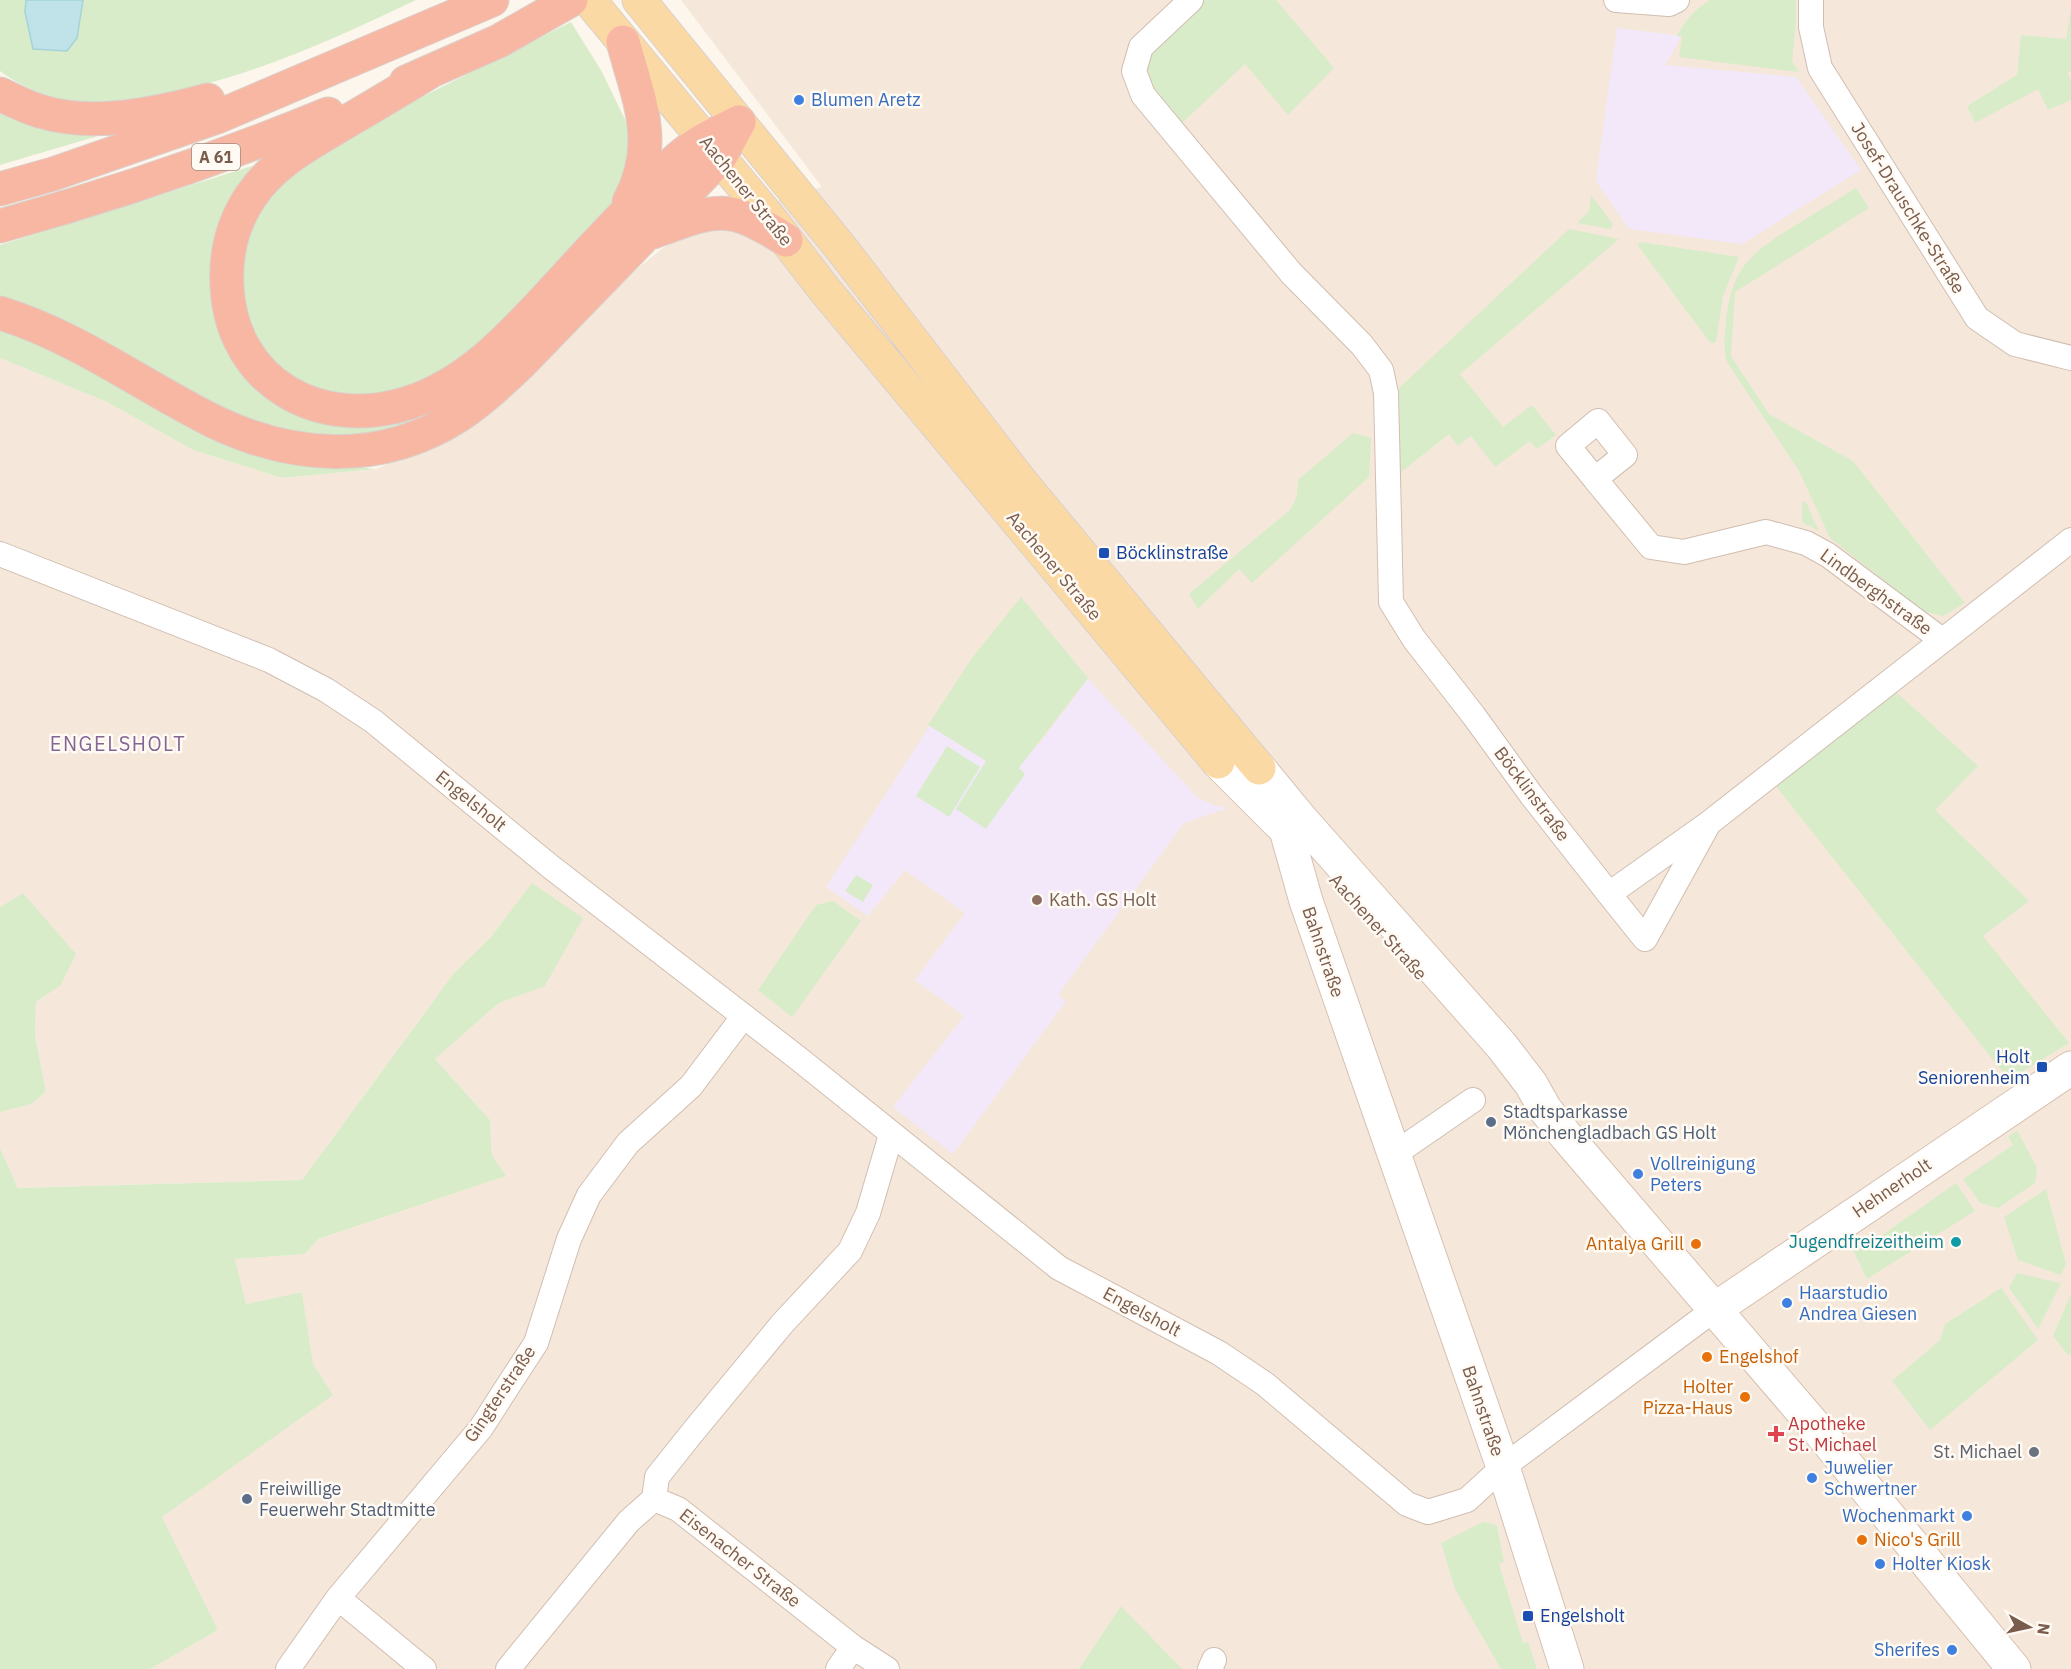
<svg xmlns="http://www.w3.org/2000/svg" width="2071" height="1669" font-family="'IBM Plex Sans',sans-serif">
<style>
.residential{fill:#f5e8da}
.education{fill:#f3e8fa}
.green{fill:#d8ecc9}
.water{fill:#bfe3e8;stroke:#a5d3da;stroke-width:1.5}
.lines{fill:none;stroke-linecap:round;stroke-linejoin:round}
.street-casing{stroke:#d1beb0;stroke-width:26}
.secondary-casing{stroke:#d6c0b0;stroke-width:35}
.primary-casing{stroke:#dad1cd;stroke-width:35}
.highway-casing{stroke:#dad1cd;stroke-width:35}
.street{stroke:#fff;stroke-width:24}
.secondary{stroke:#fff;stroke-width:33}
.primary{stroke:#fbd9a5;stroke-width:33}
.highway{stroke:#f7b7a3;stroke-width:33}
.shop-dot{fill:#3f7fe0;stroke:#fffaf3;stroke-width:2}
.transit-dot{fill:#1a4fb4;stroke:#fffaf3;stroke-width:2}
.education-dot{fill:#8d6e63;stroke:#fffaf3;stroke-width:2}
.service-dot{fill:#5c6f8a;stroke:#fffaf3;stroke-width:2}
.culture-dot{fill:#0f9aa8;stroke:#fffaf3;stroke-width:2}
.food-dot{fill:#e8710a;stroke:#fffaf3;stroke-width:2}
.health-dot{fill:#e0444e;stroke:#fffaf3;stroke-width:2}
.worship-dot{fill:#6b7280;stroke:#fffaf3;stroke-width:2}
.labels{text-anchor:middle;stroke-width:5;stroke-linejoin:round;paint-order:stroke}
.shield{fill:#fffaf3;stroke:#a28b7f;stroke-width:1.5}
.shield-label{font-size:16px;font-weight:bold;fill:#7a5c4d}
.shop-label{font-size:18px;fill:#366cbe;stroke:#fffaf3;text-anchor:start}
.street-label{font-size:18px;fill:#7a5c4d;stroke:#fffaf3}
.transit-label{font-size:18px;fill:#164399;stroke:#fffaf3;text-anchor:start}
.education-label{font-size:18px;fill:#785e54;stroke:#fffaf3;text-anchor:start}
.service-label{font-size:18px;fill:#4e5e75;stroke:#fffaf3;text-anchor:start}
.culture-label{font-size:18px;fill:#0d838f;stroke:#fffaf3;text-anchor:end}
.food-label{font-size:18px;fill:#c56008;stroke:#fffaf3;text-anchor:end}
.health-label{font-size:18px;fill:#be3a42;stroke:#fffaf3;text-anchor:start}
.worship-label{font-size:18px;fill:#5b616d;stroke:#fffaf3;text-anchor:end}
.neighbourhood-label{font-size:20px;letter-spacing:1.5px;fill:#846695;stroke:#fffaf3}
</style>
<rect width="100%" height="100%" fill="#fdf6ec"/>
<path class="residential" d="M 681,0 L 2071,0 L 2071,1669 L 150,1669 L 218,1630 L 161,1517 L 332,1395 L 313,1365 L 302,1292 L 246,1304 L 235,1259 L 305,1254 L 318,1239 L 506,1176 L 492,1155 L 490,1120 L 435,1059 L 499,1003 L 545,986 L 582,918 L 532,884 L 490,938 L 454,973 L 302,1180 L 18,1188 L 0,1148 L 0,1112 L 32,1104 L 46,1091 L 35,1036 L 36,1002 L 60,986 L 23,893 L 0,907 L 0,358 L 107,402 L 193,450 L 282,478 L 376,469 L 439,442 L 475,423 L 638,268 L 687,229 L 822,187 Z"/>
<path class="education" d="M 1617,28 L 1682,36 L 1665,65 L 1796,77 L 1861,170 L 1742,244 L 1629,229 L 1596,181 Z
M 974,657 L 1038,745 L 1088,679 L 1198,798 L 1213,805 L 1228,808 L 1184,823 L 1058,995 L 1066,1001 L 953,1154 L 893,1107 L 964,1016 L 915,980 L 965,913 L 905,870 L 868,916 L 826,887 Z"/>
<path class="green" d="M 0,0 L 26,0 L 25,12 L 79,18 L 83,0 L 416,0 C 326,43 230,87 129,99 C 118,100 105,103 93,103 C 61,102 26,91 0,71 Z
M 1198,0 L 1276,0 L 1334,68 L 1288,115 L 1245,64 L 1179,126 L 1148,89 L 1144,57 Z
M 1710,0 L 1796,0 L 1796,23 L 1792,61 L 1799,72 L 1679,57 L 1682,37 L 1677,36 C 1685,20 1694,10 1710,0 Z
M 2071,8 L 2071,71 L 2068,73 L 2071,81 L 2071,100 L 2048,110 L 2038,89 L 1975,123 L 1967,106 L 2017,75 L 2021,35 L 2066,39 Z
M 571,22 L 602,72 L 629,128 L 628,185 L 599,223 L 479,344 L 438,372 L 414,384 L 387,393 L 358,395 L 328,393 L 305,383 L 279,367 L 257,341 L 245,316 L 240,261 L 254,218 L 287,176 L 360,128 Z
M 0,106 L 125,128 L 0,165 Z
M 268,161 L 216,281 L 290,404 L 466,399 L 373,438 L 280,432 L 212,406 L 0,298 L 0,245 Z
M 1856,188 L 1869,208 L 1735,292 L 1731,356 L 1769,414 L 1853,461 L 1965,603 L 1943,616 L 1923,611 L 1830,538 L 1799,471 L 1727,362 C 1723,349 1725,335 1726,321 C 1732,266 1752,252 1796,225 C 1816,213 1836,200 1856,188 Z
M 1591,195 L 1613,224 L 1611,229 L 1577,223 L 1589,211 Z
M 1569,229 L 1619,239 L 1460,374 L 1503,427 L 1532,405 L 1556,435 L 1537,449 L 1530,441 L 1495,467 L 1471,436 L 1458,446 L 1449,434 L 1400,473 L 1399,388 Z
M 1641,242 L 1739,257 L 1723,296 L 1716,342 L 1711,343 L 1709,341 L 1639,247 L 1638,244 Z
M 0,327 L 322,463 L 376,469 L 282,478 L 193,450 L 107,402 L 0,358 Z
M 1353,433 L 1371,438 L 1369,477 L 1252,583 L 1239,569 L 1198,609 L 1189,594 L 1291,509 L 1297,495 L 1298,480 Z
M 1805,501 L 1806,502 L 1819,531 L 1802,522 L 1802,503 Z
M 1021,597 L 1088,678 L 1019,768 L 1025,774 L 986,829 L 956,809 L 986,761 L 928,725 L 972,658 Z
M 1896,692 L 1978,766 L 1935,810 L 2029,901 L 1983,936 L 2069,1043 L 2009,1080 L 1775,785 Z
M 947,746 L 980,767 L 949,817 L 916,796 Z
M 856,875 L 873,885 L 863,902 L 845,891 Z
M 532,883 L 583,918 L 545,986 L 499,1003 L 435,1059 L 490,1120 L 492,1155 L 506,1176 L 318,1239 L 305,1254 L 235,1259 L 246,1304 L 302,1292 L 313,1364 L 333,1395 L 162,1517 L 218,1630 L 150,1669 L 0,1669 L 0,1148 L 18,1188 L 302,1180 L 454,973 L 490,938 Z
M 23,893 L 76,954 L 60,986 L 36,1002 L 35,1036 L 46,1091 L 32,1104 L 0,1112 L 0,907 Z
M 833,901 L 861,921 L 792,1017 L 758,990 L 816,905 Z
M 2017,1130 L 2037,1168 L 2035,1183 L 1998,1208 L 1980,1203 L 1963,1179 L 2013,1145 L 2008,1137 Z
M 1956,1183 L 1975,1211 L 1867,1279 L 1852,1248 L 1858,1243 L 1881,1236 Z
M 2046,1189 L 2066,1264 L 2061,1275 L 2018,1260 L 2004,1217 Z
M 2017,1273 L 2061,1283 L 2038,1329 L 2009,1288 Z
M 2001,1288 L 2038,1340 L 1930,1430 L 1892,1381 L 1940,1340 L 1945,1324 Z
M 2071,1294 L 2071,1354 L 2068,1355 L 2053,1336 Z
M 1483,1522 L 1491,1523 L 1497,1526 L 1504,1562 L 1499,1564 L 1523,1643 L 1528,1642 L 1537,1669 L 1501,1669 L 1455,1589 L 1441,1543 Z
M 1121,1606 L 1182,1669 L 1079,1669 Z"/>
<path class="water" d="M 26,0 L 83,0 L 77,38 L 67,51 L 33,49 L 25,12 Z"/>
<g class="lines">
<defs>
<path id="street" d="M 1191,0 L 1141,47 L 1134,71 L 1143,95 L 1291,273 L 1362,345 L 1381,370 L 1386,393 L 1391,602 L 1414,639 L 1474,716 L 1532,796 L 1609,894
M 1616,0 L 1669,4 L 1677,0
M 1811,0 L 1811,27 L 1820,68 L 1977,318 L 2015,344 L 2071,358
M 1595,479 L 1568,446 L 1598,421 L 1625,455 L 1595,479 L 1651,547 L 1684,552 L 1766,532 L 1806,543 L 1828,555 L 1942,640
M 0,554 L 269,660 L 326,690 L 373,721 L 551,867 L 799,1059 L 1059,1268 L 1219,1353 L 1265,1384 L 1407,1504 L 1428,1512 L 1467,1500 L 1503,1467 L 1715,1309
M 1709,823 L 1645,939 L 1609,894 L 1709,823 L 2071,540
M 1393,1155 L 1473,1100
M 654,1499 L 657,1477 L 692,1433 L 782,1324 L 850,1251 L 868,1213 L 891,1135
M 338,1598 L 424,1669
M 288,1669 L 338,1598 L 481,1428 L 504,1392 L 536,1343 L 569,1239 L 589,1195 L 628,1143 L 691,1086 L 743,1017
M 508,1669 L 629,1521 L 654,1499 L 678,1509 L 853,1647 L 887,1669
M 838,1669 L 853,1647
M 1210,1669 L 1214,1660"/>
<path id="secondary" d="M 1218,762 L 1280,824
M 1259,768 L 1301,819 L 1501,1045 L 1531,1084 L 1545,1109 L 1566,1136 L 1819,1431 L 2014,1669
M 1271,797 L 1286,830 L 1306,901 L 1503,1467 L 1567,1669
M 1715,1309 L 2071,1068"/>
<path id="primary" d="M 589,0 L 767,215 L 824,289 L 1218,762
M 639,0 L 841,248 L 1022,483 L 1259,768"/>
<path id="highway" d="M 623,42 C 639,101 660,143 629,202
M 428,73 C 399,91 370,108 341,125 C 308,145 273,163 251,196 C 232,224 225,254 227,287 C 232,383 320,431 408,403 C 474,382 519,327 564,279 C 591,249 619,220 647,191 C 659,179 669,165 682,155 C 699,141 719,132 739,122
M 406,82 L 499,41 L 571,0
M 0,94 C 14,101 28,108 43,112 C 94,127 157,114 208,100
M 0,189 L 53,174 L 217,117 L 492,0
M 0,226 C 112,195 221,158 328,114
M 653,232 C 716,209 727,202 786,240
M 0,313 C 78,337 142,386 215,422 C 295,460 382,465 458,416 C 481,401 501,382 521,363 L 719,159 L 739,122"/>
</defs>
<use href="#street" class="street-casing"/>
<use href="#secondary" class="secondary-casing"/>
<use href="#primary" class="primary-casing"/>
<use href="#highway" class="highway-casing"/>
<use href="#street" class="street"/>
<use href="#secondary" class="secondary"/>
<use href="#primary" class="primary"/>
<use href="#highway" class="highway"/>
</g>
<g class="shop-dot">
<circle cx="799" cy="100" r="6"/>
<circle cx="1638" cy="1174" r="6"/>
<circle cx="1787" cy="1303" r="6"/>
<circle cx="1812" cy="1478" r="6"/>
<circle cx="1967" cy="1516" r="6"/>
<circle cx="1880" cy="1564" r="6"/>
<circle cx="1952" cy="1650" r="6"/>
</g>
<g class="transit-dot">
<rect x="1098" y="547" width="12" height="12" rx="3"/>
<rect x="2036" y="1061" width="12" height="12" rx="3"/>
<rect x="1522" y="1610" width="12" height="12" rx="3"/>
</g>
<circle class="education-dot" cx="1037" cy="900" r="6"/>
<g class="service-dot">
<circle cx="1491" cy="1122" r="6"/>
<circle cx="247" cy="1499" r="6"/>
</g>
<circle class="culture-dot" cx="1956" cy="1242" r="6"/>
<g class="food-dot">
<circle cx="1696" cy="1244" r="6"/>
<circle cx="1707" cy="1357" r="6"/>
<circle cx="1745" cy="1397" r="6"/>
<circle cx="1862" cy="1540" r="6"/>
</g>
<path class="health-dot" d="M1773 1425h6v6h6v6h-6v6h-6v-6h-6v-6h6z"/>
<circle class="worship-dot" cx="2034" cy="1452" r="6"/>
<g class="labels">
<rect class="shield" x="192" y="144" width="48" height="26" rx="4.5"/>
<g class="shield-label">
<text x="216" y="163">A 61</text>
</g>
<g class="shop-label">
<text x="811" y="106">Blumen Aretz</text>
<text x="1650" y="1170">Vollreinigung<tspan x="1650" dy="21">Peters</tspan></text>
<text x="1799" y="1299">Haarstudio<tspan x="1799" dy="21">Andrea Giesen</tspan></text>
<text x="1824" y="1474">Juwelier<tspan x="1824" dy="21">Schwertner</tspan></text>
<text x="1955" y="1522" text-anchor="end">Wochenmarkt</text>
<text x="1892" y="1570">Holter Kiosk</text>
<text x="1940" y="1656" text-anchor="end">Sherifes</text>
</g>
<g class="street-label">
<text transform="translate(746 191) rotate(51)" y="6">Aachener Straße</text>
<text transform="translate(1908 208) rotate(58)" y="6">Josef-Drauschke-Straße</text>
<text transform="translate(1054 566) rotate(50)" y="6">Aachener Straße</text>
<text transform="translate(1876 592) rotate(36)" y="6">Lindberghstraße</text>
<text transform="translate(1532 794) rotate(53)" y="6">Böcklinstraße</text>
<text transform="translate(471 801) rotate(39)" y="6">Engelsholt</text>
<text transform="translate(1378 927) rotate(48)" y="6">Aachener Straße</text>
<text transform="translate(1323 952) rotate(71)" y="6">Bahnstraße</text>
<text transform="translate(1892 1188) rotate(-34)" y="6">Hehnerholt</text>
<text transform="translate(1142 1312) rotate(28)" y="6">Engelsholt</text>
<text transform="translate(500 1394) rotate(-56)" y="6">Gingterstraße</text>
<text transform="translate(1483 1411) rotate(71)" y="6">Bahnstraße</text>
<text transform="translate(740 1558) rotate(38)" y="6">Eisenacher Straße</text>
</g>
<g class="transit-label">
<text x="1116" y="559">Böcklinstraße</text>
<text x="2030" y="1063" text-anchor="end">Holt<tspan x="2030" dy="21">Seniorenheim</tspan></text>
<text x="1540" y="1622">Engelsholt</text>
</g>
<g class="education-label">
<text x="1049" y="906">Kath. GS Holt</text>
</g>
<g class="service-label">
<text x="1503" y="1118">Stadtsparkasse<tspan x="1503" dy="21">Mönchengladbach GS Holt</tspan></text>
<text x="259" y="1495">Freiwillige<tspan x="259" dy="21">Feuerwehr Stadtmitte</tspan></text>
</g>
<g class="culture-label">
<text x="1944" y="1248">Jugendfreizeitheim</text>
</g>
<g class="food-label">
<text x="1684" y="1250">Antalya Grill</text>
<text x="1719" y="1363" text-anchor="start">Engelshof</text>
<text x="1733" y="1393">Holter<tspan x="1733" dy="21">Pizza-Haus</tspan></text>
<text x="1874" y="1546" text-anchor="start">Nico's Grill</text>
</g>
<g class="health-label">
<text x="1788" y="1430">Apotheke<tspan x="1788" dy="21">St. Michael</tspan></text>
</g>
<g class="worship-label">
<text x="2022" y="1458">St. Michael</text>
</g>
<g class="neighbourhood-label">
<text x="118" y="751">ENGELSHOLT</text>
</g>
</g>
<g transform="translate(2029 1627) rotate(98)" stroke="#fffaf3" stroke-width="4.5" paint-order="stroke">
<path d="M0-4.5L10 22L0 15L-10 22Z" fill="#7a5c4d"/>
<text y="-9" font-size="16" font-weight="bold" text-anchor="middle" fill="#7a5c4d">N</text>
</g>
</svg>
